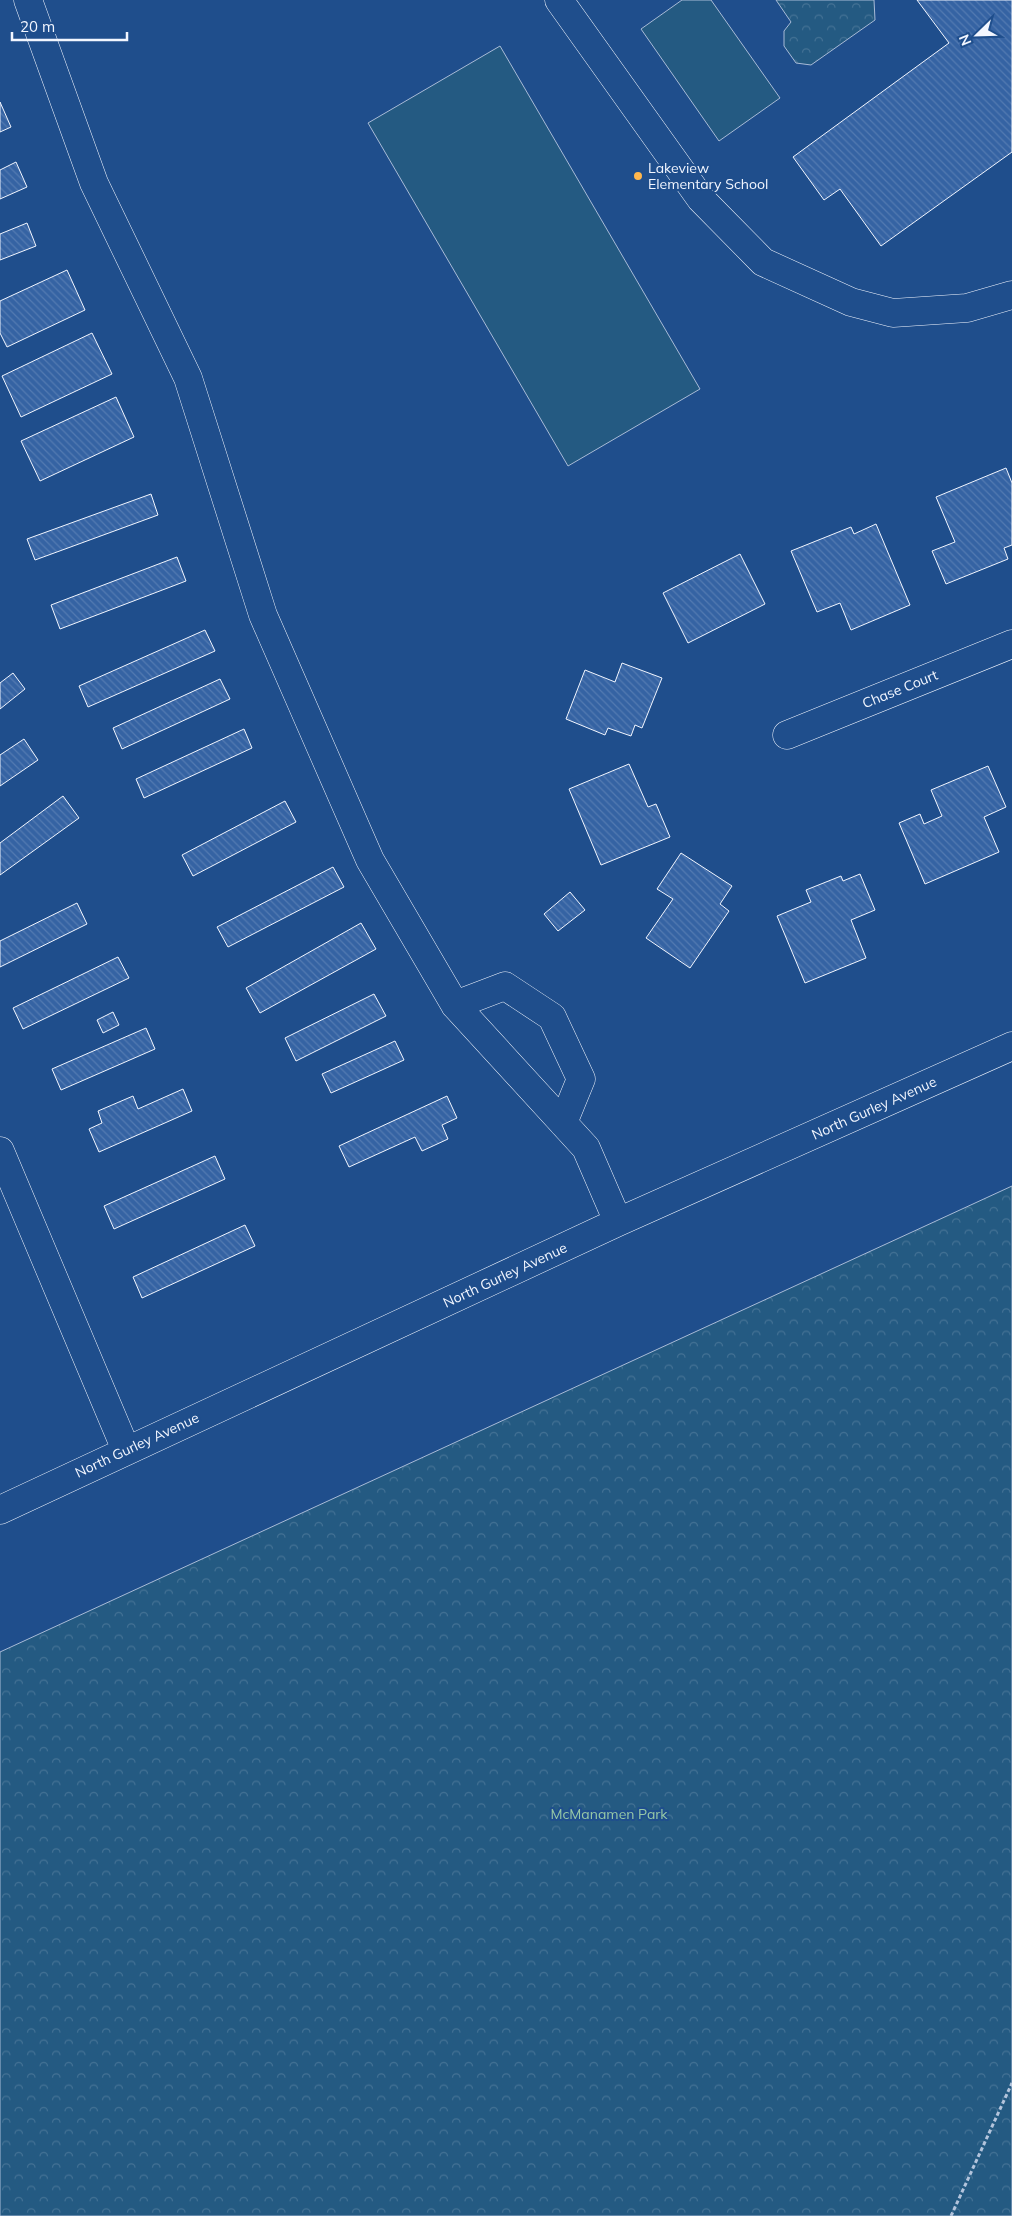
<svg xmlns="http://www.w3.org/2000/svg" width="1012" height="2216" font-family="Mulish,sans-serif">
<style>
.park{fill:url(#park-crowns);stroke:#a8bbd7}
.pitch{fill:#245a82;stroke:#a8bbd7}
.building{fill:url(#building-back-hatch);stroke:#f2f6ff}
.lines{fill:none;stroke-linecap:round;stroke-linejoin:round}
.minor-casing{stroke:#f2f6ff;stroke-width:29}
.path{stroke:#b3c4dc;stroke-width:3;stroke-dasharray:4 2.5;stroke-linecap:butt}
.minor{stroke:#1f4e8c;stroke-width:28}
.poi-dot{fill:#ffb74d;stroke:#1f4e8c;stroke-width:2}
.labels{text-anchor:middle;stroke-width:4;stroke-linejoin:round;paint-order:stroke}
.poi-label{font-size:14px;fill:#f2f6ff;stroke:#1f4e8c;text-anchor:start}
.street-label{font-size:14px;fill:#f2f6ff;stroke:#1f4e8c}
.park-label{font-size:14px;fill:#97c8a6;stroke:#1f4e8c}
</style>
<defs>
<pattern id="park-crowns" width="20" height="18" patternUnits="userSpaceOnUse" patternTransform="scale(1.25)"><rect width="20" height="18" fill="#245a82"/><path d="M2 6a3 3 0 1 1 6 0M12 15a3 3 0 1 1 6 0" fill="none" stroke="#447295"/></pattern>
<pattern id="building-back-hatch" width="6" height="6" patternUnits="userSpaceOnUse" patternTransform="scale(1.25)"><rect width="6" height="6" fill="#3563a3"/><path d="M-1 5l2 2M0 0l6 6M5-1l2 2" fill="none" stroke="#537ab1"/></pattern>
</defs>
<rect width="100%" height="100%" fill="#1f4e8c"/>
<path class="park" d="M 776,0 L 874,0 L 875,20 L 811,65 L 796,63 L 784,46 L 784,31 L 791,22 Z
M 1012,1186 L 1012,2216 L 0,2216 L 0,1652 Z"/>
<path class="pitch" d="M 682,0 L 711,0 L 780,98 L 719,141 L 641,29 Z
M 500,46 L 700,389 L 568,466 L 368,123 Z"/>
<path class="building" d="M 917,0 L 1012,0 L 1012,152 L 881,246 L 840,189 L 824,200 L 793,157 L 949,43 Z
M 0,102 L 11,127 L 0,132 Z
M 16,162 L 27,187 L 0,199 L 0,170 Z
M 27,223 L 36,246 L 0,260 L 0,234 Z
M 67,270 L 85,310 L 7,347 L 0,333 L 0,301 Z
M 92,333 L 112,374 L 21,417 L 2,376 Z
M 116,397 L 134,437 L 40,481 L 21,441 Z
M 1006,468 L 1012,483 L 1012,545 L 1004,548 L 1008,559 L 946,584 L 932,551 L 955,542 L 936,497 Z
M 151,494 L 158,515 L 35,560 L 27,539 Z
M 876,524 L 910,605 L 851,630 L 840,603 L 817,612 L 791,551 L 851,527 L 854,534 Z
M 740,554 L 765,604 L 688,643 L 663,593 Z
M 177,557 L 186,581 L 60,629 L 51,605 Z
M 205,630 L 215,651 L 88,707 L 79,686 Z
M 622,663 L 662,678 L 642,728 L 635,725 L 631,736 L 608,728 L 605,735 L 566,719 L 585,670 L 615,682 Z
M 13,673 L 25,689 L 0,709 L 0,683 Z
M 220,679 L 230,699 L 122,749 L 113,728 Z
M 244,729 L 252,748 L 144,798 L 136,779 Z
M 24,739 L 38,760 L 0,786 L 0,755 Z
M 629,764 L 648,807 L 656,804 L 670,837 L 601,865 L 569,789 Z
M 988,766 L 1006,807 L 984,817 L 999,852 L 925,884 L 899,823 L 920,814 L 924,824 L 942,816 L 931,790 Z
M 63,796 L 79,818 L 0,875 L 0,843 Z
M 285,801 L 296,822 L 193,876 L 182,855 Z
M 681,853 L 732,886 L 720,904 L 729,911 L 690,968 L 646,938 L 673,899 L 657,889 Z
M 333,867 L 344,887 L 228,947 L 217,927 Z
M 860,874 L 875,910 L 851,920 L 866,958 L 805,983 L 777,916 L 811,902 L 806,890 L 841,876 L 843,881 Z
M 570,892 L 585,910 L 558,931 L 544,914 Z
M 77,903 L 87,924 L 0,967 L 0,941 Z
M 361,923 L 376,949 L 260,1013 L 246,988 Z
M 118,957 L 129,978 L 23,1029 L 13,1008 Z
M 374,994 L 386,1016 L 296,1061 L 285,1038 Z
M 113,1012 L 119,1025 L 103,1033 L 97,1020 Z
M 146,1028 L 155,1049 L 61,1090 L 52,1069 Z
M 395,1041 L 404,1060 L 331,1093 L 322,1074 Z
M 183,1089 L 192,1111 L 99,1152 L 89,1129 L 102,1123 L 98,1111 L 133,1096 L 138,1109 Z
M 447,1096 L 457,1118 L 442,1125 L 448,1139 L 422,1151 L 415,1137 L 349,1167 L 339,1146 Z
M 215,1156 L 225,1179 L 114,1229 L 104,1206 Z
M 245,1225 L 255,1246 L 142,1298 L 133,1277 Z"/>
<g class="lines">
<defs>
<path id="minor" d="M 28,0 L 94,183 L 188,378 L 263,615 L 370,860 L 455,1005 L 586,1148 L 618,1222
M 559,0 L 701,199 L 763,262 L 851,302 L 893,313 L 967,308 L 1012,295
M 787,735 L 1012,644
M 455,1005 L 505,986 L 552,1017 L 581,1079 L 563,1123
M 0,1151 L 126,1450
M 0,1510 L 618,1222 L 1012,1046"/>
</defs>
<use href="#minor" class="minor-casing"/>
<path class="path" d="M 951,2216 L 1012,2083"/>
<use href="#minor" class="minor"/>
</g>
<circle class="poi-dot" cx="638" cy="176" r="5"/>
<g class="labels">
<g class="poi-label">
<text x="648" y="173">Lakeview<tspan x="648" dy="16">Elementary School</tspan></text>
</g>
<g class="street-label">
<text transform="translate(900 689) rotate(-22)" y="5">Chase Court</text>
<text transform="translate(874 1108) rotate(-24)" y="5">North Gurley Avenue</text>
<text transform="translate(505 1275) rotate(-25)" y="5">North Gurley Avenue</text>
<text transform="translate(137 1445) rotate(-25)" y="5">North Gurley Avenue</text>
</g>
<g class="park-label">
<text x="609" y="1819">McManamen Park</text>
</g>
</g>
<g transform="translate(977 35) rotate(247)" stroke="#1f4e8c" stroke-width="4" paint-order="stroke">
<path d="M0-4L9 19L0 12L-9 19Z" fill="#f2f6ff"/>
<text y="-8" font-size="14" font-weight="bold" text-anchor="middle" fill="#f2f6ff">N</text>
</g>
<path d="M12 32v8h115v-8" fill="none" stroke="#f2f6ff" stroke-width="2.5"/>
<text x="20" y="32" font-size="15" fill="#f2f6ff" stroke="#1f4e8c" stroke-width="4" paint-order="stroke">20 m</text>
</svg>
